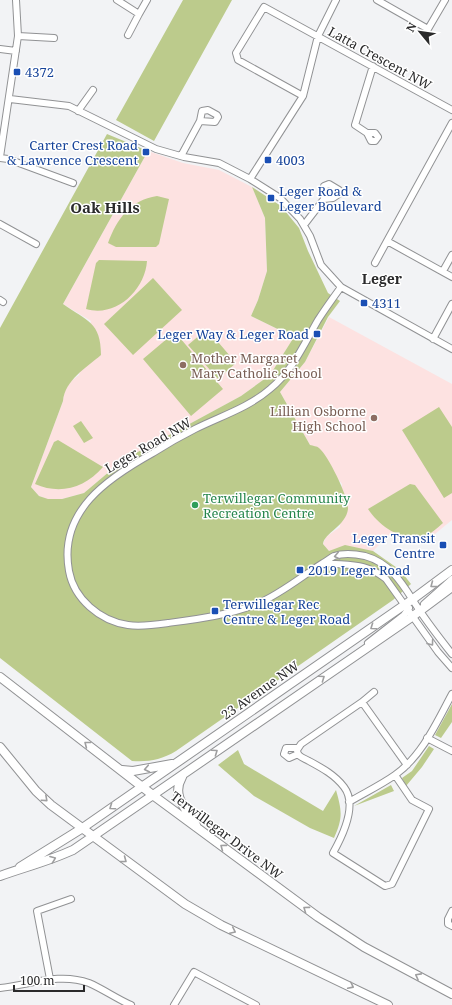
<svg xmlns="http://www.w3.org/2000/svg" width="452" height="1005" font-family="'Noto Serif',serif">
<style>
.education{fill:#fde2e1}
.green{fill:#bccb8c}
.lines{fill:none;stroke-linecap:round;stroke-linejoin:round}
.minor-casing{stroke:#919294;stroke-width:8}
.major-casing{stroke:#919294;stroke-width:10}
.minor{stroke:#fff;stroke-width:6}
.major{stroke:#fff;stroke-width:8}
.oneway{stroke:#9f9fa0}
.transit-dot{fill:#1a4fb4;stroke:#fff;stroke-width:1.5}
.education-dot{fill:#8d6e63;stroke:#fff;stroke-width:1.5}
.leisure-dot{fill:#2e9e5b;stroke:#fff;stroke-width:1.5}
.labels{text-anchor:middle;stroke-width:3;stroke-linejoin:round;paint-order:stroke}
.street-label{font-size:13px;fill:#2a2a2b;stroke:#fff}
.transit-label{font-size:13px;fill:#164399;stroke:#fff;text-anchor:start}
.education-label{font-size:13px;fill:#785e54;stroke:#fff;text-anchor:start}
.leisure-label{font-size:13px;fill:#27864d;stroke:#fff;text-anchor:start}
.neighbourhood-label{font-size:14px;font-weight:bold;fill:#2a2a2b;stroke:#fff}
.quarter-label{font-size:15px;font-weight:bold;fill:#2a2a2b;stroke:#fff}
</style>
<rect width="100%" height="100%" fill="#f2f3f5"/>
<path class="education" d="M 148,151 L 183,163 L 219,170 L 252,187 L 265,218 L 267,271 L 258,300 L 251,316 L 294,337 L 270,375 L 241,396 L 123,460 L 84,493 L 62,499 L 47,499 L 39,496 L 31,487 L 63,401 L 64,392 L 70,382 L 79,375 L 91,321 L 63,304 Z
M 329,317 L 452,384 L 452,520 L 430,538 L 418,541 L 390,534 L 373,551 L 345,546 L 329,551 L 323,544 L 326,537 L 340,527 L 342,484 L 310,445 L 280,392 L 305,362 Z"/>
<path class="green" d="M 183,0 L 232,0 L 154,141 L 116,120 Z
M 107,134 L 148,151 L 63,304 C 87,321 101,322 101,355 C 86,368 65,380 63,401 L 31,487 L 39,496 L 48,499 L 62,499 L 84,493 L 123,460 L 241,396 L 270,375 L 294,337 L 251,316 L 258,300 L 267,271 L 265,218 L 252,187 L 281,206 L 299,228 L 308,251 L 328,293 L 340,301 L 328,317 L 305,362 L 280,392 L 310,445 C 313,446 317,446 319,448 C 328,455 349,498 348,509 C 346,526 324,533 323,544 L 329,551 L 345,545 L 373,551 L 400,570 L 411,584 L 393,600 L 176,751 C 161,760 149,762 132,761 L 0,658 L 0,328 Z
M 157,196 L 169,199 L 159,244 L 156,247 L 116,247 L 108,243 C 117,219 130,200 157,196 Z
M 99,260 L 147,261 C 145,290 116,318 86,309 L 96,263 Z
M 153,278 L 182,310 L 133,355 L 104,324 Z
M 207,329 L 236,363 L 218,379 L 188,345 Z
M 175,332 L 223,389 L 191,416 L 143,359 Z
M 439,407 L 452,427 L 452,493 L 444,498 L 402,430 Z
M 81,421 L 93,438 L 84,443 L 73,426 Z
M 58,440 L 103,467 C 85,488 60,495 35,484 L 54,442 Z
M 410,484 L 415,485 L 443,523 C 436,529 430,535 422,537 C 401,541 379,526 368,509 Z
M 452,704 L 452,722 L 441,738 L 435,735 Z
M 429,746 L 434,749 L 422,767 L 406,786 L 402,778 L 412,771 Z
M 238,750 L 244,764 L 323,811 L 336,790 C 342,811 343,818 334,838 L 310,828 L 254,796 L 218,765 Z
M 391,785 L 394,791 L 354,806 Z"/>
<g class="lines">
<defs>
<path id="minor" d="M 117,0 L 139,14 L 147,0
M 377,0 L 428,29 L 445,0
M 128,35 L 139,14
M 18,36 L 54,38
M 0,49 L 16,51
M 303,96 L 238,60 L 236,53 L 264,7 L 452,110
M 10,99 L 69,106 L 156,149 L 184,157 L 219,163 L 250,179 L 280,198 L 300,219 L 310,236 L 321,265 L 341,287 L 452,349
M 78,111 L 93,90
M 452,123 L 387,241 L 452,277
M 367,133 L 371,141 L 375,141 L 378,137 L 375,133 L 367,133 L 355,125 L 373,66
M 181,156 L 200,121 L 202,111 L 208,110 L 217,115 L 218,117 L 215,122 L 200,121
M 0,157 L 18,36 L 16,0
M 0,158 L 8,159 L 73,183
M 250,179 L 303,96 L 318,36 L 336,0
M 0,224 L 36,244
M 304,225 L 324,199 L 324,186 L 329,184 L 339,190 L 339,194 L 333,198 L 324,199
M 375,263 L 387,241
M 443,271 L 452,255
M 341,287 C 333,298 325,309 318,320 C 303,346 293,370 270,389 C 248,408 221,416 195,429 C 181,436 167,444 153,453 C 108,478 58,511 69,571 C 74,599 100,621 128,625 C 141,627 154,625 168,623 C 198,619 230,615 259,603 C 282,593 302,576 323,563 C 327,561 330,558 334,556 C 343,553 356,554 365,556 C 394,564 405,589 420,611 C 430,626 441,640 452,654
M 0,300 L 3,302
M 433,339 L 452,304
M 324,563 C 349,566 365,562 386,579 L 438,652 L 452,668
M 424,604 L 452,579
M 368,643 L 404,615 L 409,608
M 362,702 L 374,692
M 427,738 L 452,751
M 297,748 L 286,748 L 284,754 L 289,758 L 298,754
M 395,775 L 412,800 L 429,809 L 392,884 L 385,886 L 333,853 C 342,837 358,805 344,787 C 335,775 322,768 309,761 C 304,758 297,757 297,750 L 301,744 L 362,702 L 407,765
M 349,802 C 364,793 381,785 395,775 C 422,756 437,722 452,694
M 452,911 L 448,919 L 448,924 L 452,926
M 50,979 L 37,911 L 71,899
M 0,988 C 30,985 59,972 89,983 C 103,989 117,999 131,1005
M 174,1005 L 194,972 L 256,1005"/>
<path id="major" d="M 0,677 L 154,796 L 318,917 L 364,947 L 452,994
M 0,747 L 36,791 L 51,805 L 185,904 L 221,925 L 388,1005
M 122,770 L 133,771 L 172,764
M 182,777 C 171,796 186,809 196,825
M 20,867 L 81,829 L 413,599 L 452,570
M 0,876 C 25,867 49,861 73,850 L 409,619 L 452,587"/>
</defs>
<use href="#minor" class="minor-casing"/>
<use href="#major" class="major-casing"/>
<use href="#minor" class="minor"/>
<use href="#major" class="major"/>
</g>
<defs><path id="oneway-chevron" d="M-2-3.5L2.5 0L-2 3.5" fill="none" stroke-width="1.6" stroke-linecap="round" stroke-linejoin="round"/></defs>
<g class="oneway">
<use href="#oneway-chevron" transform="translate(337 556) rotate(168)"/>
<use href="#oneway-chevron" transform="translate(433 585) rotate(143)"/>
<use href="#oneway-chevron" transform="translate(373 627) rotate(145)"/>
<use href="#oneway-chevron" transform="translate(431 643) rotate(54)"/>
<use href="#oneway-chevron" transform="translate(322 678) rotate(-35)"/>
<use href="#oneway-chevron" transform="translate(87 744) rotate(-142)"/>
<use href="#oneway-chevron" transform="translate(215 752) rotate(-35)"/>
<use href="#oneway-chevron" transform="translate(147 769) rotate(169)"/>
<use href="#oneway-chevron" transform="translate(45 799) rotate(42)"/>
<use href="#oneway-chevron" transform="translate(112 807) rotate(145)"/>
<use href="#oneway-chevron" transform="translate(223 847) rotate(-143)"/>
<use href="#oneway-chevron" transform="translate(53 859) rotate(-21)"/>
<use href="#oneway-chevron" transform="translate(124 860) rotate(37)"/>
<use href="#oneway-chevron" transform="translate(306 909) rotate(-144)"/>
<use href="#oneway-chevron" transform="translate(233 931) rotate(25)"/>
<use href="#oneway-chevron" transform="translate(418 976) rotate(-152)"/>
<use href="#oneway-chevron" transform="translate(351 986) rotate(26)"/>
</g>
<g class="transit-dot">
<rect x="13" y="68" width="8" height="8" rx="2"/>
<rect x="142" y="148" width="8" height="8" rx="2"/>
<rect x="264" y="156" width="8" height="8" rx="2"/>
<rect x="267" y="194" width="8" height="8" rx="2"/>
<rect x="360" y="299" width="8" height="8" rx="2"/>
<rect x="313" y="330" width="8" height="8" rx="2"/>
<rect x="439" y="541" width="8" height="8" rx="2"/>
<rect x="296" y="566" width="8" height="8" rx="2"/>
<rect x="211" y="607" width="8" height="8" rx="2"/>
</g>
<g class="education-dot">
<circle cx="183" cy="365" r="4"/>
<circle cx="374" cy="418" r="4"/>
</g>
<circle class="leisure-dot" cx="195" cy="505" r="4"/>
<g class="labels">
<g class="street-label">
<text transform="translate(380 58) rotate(29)" y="5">Latta Crescent NW</text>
<text transform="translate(148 445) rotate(-30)" y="5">Leger Road NW</text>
<text transform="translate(260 690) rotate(-35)" y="5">23 Avenue NW</text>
<text transform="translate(227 835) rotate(37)" y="5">Terwillegar Drive NW</text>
</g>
<g class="transit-label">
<text x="25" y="77">4372</text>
<text x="138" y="150" text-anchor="end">Carter Crest Road<tspan x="138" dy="15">&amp; Lawrence Crescent</tspan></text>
<text x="276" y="165">4003</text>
<text x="279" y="196">Leger Road &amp;<tspan x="279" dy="15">Leger Boulevard</tspan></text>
<text x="372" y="308">4311</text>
<text x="309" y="339" text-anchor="end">Leger Way &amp; Leger Road</text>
<text x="435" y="543" text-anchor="end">Leger Transit<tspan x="435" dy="15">Centre</tspan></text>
<text x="308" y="575">2019 Leger Road</text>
<text x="223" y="609">Terwillegar Rec<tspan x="223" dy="15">Centre &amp; Leger Road</tspan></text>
</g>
<g class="education-label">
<text x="191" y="363">Mother Margaret<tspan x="191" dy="15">Mary Catholic School</tspan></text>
<text x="366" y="416" text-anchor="end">Lillian Osborne<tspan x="366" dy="15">High School</tspan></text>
</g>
<g class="leisure-label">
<text x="203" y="503">Terwillegar Community<tspan x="203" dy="15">Recreation Centre</tspan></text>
</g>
<g class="neighbourhood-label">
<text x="382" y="284">Leger</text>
</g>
<g class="quarter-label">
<text x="105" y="213">Oak Hills</text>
</g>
</g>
<g transform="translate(420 32) rotate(299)" stroke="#ffffff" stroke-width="3" paint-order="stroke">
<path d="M0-3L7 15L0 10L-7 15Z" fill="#2a2a2b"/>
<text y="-6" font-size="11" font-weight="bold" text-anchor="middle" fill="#2a2a2b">N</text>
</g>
<path d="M14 985v6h70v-6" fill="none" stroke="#2a2a2b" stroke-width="2"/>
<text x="20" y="985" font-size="12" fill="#2a2a2b" stroke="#ffffff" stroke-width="3" paint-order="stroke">100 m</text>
</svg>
